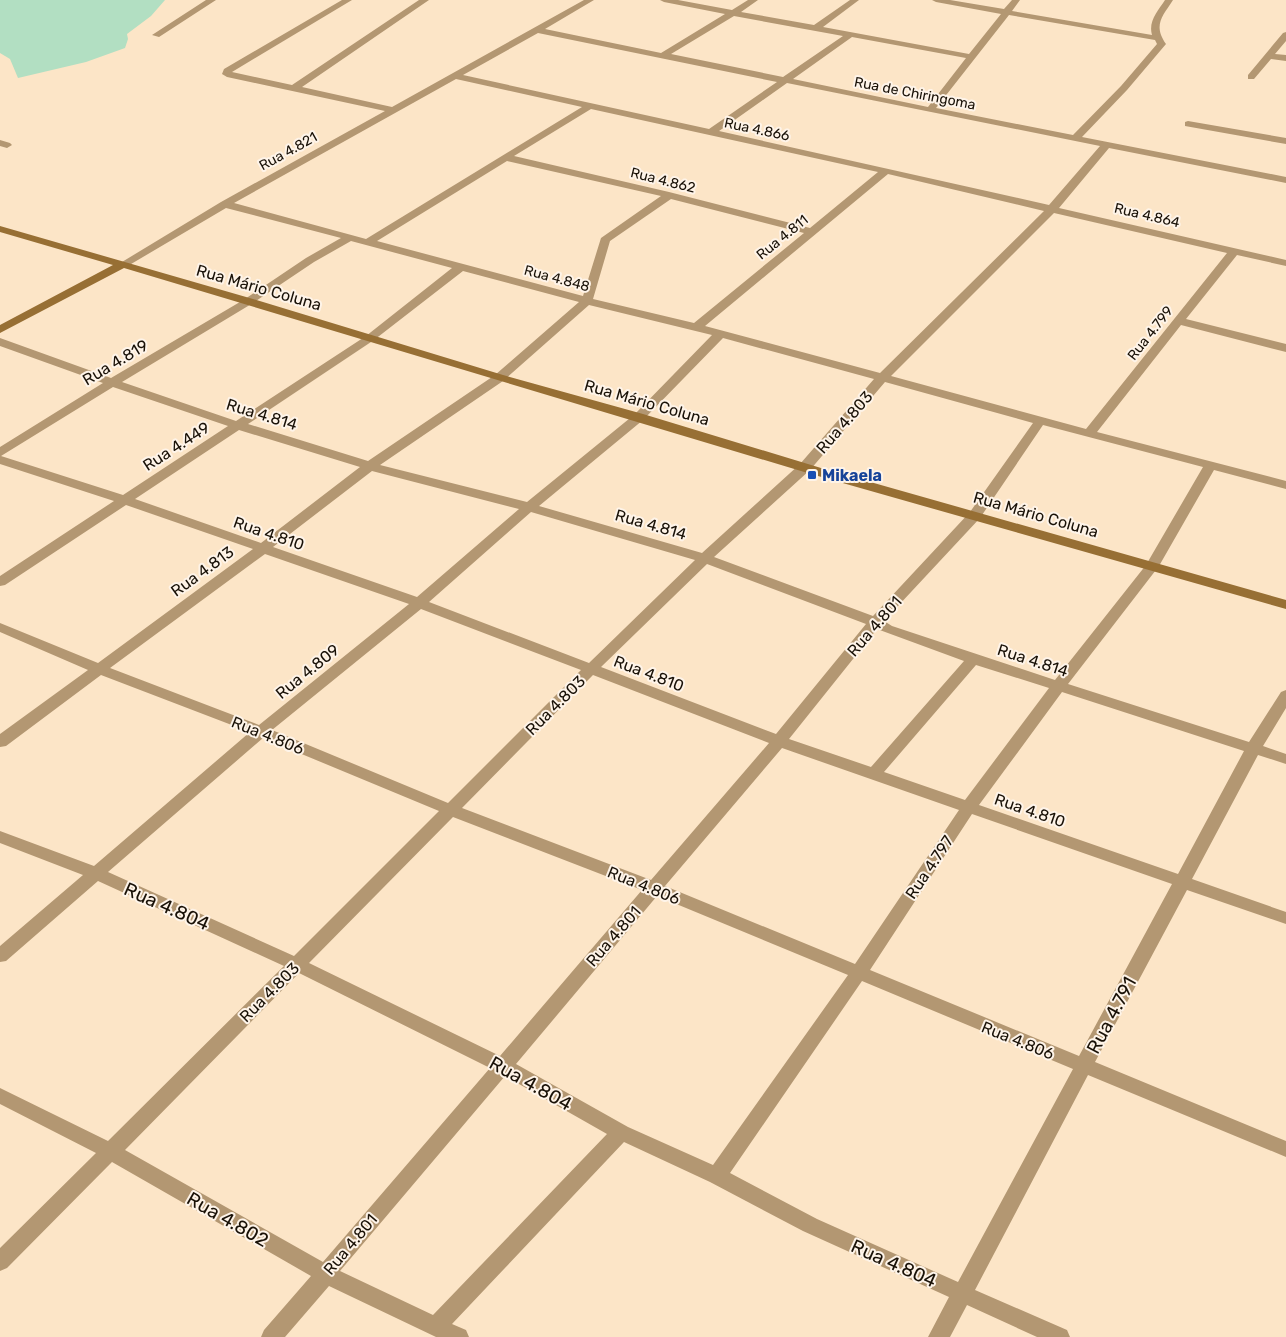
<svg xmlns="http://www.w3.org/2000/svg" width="1286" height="1337" font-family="Rubik,sans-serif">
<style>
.green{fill:#b2dfc2}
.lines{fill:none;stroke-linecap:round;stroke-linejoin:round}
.street{fill:#b39772;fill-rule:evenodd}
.secondary{fill:#976f34;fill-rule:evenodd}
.transit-dot{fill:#1a4fb4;stroke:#fef4e9;stroke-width:2}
.labels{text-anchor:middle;stroke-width:4;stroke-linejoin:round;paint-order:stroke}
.far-street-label{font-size:14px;fill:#191107;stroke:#fef4e9}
.street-label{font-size:16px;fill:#191107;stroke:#fef4e9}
.transit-label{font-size:16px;font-weight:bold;fill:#164399;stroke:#fef4e9;text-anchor:start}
.near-street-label{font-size:19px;fill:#191107;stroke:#fef4e9}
</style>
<rect width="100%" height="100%" fill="#fce5c7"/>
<path class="green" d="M 0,0 L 165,0 L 151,16 L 127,34 L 128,39 L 125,48 L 86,62 L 18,78 L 10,59 L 0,53 Z"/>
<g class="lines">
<path class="street" d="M 206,0 L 216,0 L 159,37 L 152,35 Z
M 342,0 L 352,0 L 232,72 L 292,85 L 419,0 L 429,0 L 302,87 L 392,107 L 584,0 L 594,0 L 545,29 L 661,53 L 725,14 L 664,2 L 660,0 L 678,0 L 732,10 L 748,0 L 758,0 L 741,12 L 814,25 L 850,0 L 859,0 L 823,27 L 969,54 L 1001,14 L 936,2 L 932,0 L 950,0 L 1004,9 L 1012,0 L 1020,0 L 1012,11 L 1152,35 C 1148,21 1158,11 1165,0 L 1173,0 C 1162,17 1153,25 1166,44 L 1127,90 L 1082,137 L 1286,177 L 1286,183 L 1109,148 L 1059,208 L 1286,260 L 1286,266 L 1237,255 L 1186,319 L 1286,344 L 1286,352 L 1181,325 L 1097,432 L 1286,481 L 1286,489 L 1214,470 L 1159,566 L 1068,684 L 1249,742 L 1281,692 L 1286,690 L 1286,708 L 1263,746 L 1286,754 L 1286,764 L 1258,755 L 1192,879 L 1286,912 L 1286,924 L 1187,890 L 1095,1062 L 1286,1141 L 1286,1157 L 1088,1075 L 975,1290 L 1067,1330 L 1070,1337 L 1037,1337 L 967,1305 L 950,1337 L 928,1337 L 949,1297 L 803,1231 L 710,1182 L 624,1142 L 452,1324 L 466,1330 L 469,1337 L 436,1337 L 329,1286 L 285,1337 L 261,1337 L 264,1330 L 311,1276 L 112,1162 L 7,1268 L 0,1271 L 0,1248 L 96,1153 L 0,1104 L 0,1088 L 108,1141 L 284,966 L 98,881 L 6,961 L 0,962 L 0,946 L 83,875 L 0,843 L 0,831 L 94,866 L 250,732 L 101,675 L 6,746 L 0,747 L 0,734 L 88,670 L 0,632 L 0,623 L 98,663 L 253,549 L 126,505 L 5,585 L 0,586 L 0,576 L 114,501 L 0,464 L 0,447 L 103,383 L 0,346 L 0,338 L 111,378 L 245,299 L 306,258 L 341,238 L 226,208 L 126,267 L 122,268 L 117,265 L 221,202 L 385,111 L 227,77 L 222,74 L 224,69 ZM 1009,15 L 1155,40 L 1157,44 L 1121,86 L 1073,135 L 936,108 ZM 734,16 L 843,36 L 783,77 L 671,54 ZM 538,33 L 777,82 L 709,129 L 463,75 ZM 852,37 L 966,58 L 928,107 L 793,79 ZM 456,79 L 582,107 L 366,239 L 234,203 ZM 787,83 L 1100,146 L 1049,205 L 719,131 ZM 591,109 L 878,172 L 810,228 L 669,192 L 514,156 ZM 507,161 L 661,196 L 601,238 L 583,296 L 377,241 ZM 888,174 L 1044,211 L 880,373 L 705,326 ZM 671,199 L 804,233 L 694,323 L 593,299 L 610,241 ZM 1054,213 L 1227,253 L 1086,429 L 891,376 ZM 351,241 L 452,268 L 366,336 L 236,421 L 122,382 L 253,303 L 314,262 ZM 463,271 L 579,302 L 495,375 L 368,461 L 248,424 L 374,340 ZM 589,305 L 712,335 L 635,414 L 527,502 L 380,465 L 503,381 ZM 723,338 L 874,379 L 800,464 L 702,553 L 539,506 L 643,420 ZM 885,382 L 1033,423 L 970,512 L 873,616 L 714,557 L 810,470 ZM 113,387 L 228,426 L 123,495 L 1,456 ZM 1043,425 L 1203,467 L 1146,565 L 1055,680 L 892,626 L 884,621 L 980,518 ZM 239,430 L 360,467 L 261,543 L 135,499 ZM 372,471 L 519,509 L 417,597 L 273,547 ZM 531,512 L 695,560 L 589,663 L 429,602 ZM 265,554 L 409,604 L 259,725 L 110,668 ZM 707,564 L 866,624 L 776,734 L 601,667 ZM 421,609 L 581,670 L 448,803 L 272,730 ZM 877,629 L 964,661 L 871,767 L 789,739 ZM 976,665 L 1049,688 L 965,800 L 884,772 ZM 593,675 L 769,743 L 651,880 L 462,808 ZM 1062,692 L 1244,751 L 1178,874 L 979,805 ZM 263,738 L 439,811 L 294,956 L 108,872 ZM 782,748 L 959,810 L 855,964 L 665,886 ZM 972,814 L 1172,884 L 1079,1056 L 870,970 ZM 453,817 L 642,890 L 500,1056 L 309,963 ZM 657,896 L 848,975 L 713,1165 L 628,1127 L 516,1064 ZM 299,973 L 490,1068 L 323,1262 L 125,1150 ZM 862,981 L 1073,1069 L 958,1282 L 817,1219 L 730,1173 ZM 505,1076 L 607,1134 L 433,1315 L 340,1271 Z
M 1286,32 L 1286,41 L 1275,54 L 1286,55 L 1286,61 L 1271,59 L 1254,79 L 1248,79 L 1248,75 L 1283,33 Z
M 1188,121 L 1286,138 L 1286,144 L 1185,126 L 1185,122 Z
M 0,140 L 10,143 L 12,145 L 7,148 L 0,146 Z"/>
<path class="secondary" d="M 0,226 L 253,299 L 503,375 L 643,414 L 821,468 L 1286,600 L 1286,609 L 811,474 L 124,268 L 0,333 L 0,325 L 113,265 L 0,232 Z"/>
</g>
<rect class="transit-dot" x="807" y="470" width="10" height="10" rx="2.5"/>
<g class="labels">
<g class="far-street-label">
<text transform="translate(915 93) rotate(11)" y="5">Rua de Chiringoma</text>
<text transform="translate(757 129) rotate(12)" y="5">Rua 4.866</text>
<text transform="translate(288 151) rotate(-29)" y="5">Rua 4.821</text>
<text transform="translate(663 180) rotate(14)" y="5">Rua 4.862</text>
<text transform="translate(1147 215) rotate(13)" y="5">Rua 4.864</text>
<text transform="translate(782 237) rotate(-39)" y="5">Rua 4.811</text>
<text transform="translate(557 278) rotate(15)" y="5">Rua 4.848</text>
<text transform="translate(1150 333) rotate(-52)" y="5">Rua 4.799</text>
</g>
<g class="street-label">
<text transform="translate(259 287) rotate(16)" y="6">Rua Mário Coluna</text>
<text transform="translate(115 362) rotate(-31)" y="6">Rua 4.819</text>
<text transform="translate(647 402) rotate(16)" y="6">Rua Mário Coluna</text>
<text transform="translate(262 414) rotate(17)" y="6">Rua 4.814</text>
<text transform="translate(844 422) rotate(-49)" y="6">Rua 4.803</text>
<text transform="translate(176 446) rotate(-33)" y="6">Rua 4.449</text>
<text transform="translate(1036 514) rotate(16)" y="6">Rua Mário Coluna</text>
<text transform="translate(651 524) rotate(16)" y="6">Rua 4.814</text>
<text transform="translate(269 533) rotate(19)" y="6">Rua 4.810</text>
<text transform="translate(202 571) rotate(-36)" y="6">Rua 4.813</text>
<text transform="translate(874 626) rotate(-49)" y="6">Rua 4.801</text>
<text transform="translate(1033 660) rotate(18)" y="6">Rua 4.814</text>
<text transform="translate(307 671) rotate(-39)" y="6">Rua 4.809</text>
<text transform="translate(649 673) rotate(21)" y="6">Rua 4.810</text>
<text transform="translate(555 705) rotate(-45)" y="6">Rua 4.803</text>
<text transform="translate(268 735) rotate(22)" y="6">Rua 4.806</text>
<text transform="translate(1030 810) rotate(19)" y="6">Rua 4.810</text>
<text transform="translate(929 867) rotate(-56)" y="6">Rua 4.797</text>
<text transform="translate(644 885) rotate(22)" y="6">Rua 4.806</text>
<text transform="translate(613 936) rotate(-49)" y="6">Rua 4.801</text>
<text transform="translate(269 992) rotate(-45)" y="6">Rua 4.803</text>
<text transform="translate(1018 1040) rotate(22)" y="6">Rua 4.806</text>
<text transform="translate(350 1244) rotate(-50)" y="6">Rua 4.801</text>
</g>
<g class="transit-label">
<text x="822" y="481">Mikaela</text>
</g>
<g class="near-street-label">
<text transform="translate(167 906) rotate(24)" y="7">Rua 4.804</text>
<text transform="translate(1111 1015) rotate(-62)" y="7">Rua 4.791</text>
<text transform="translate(531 1083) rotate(29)" y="7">Rua 4.804</text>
<text transform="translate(228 1219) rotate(30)" y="7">Rua 4.802</text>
<text transform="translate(894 1263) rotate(24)" y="7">Rua 4.804</text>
</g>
</g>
</svg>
